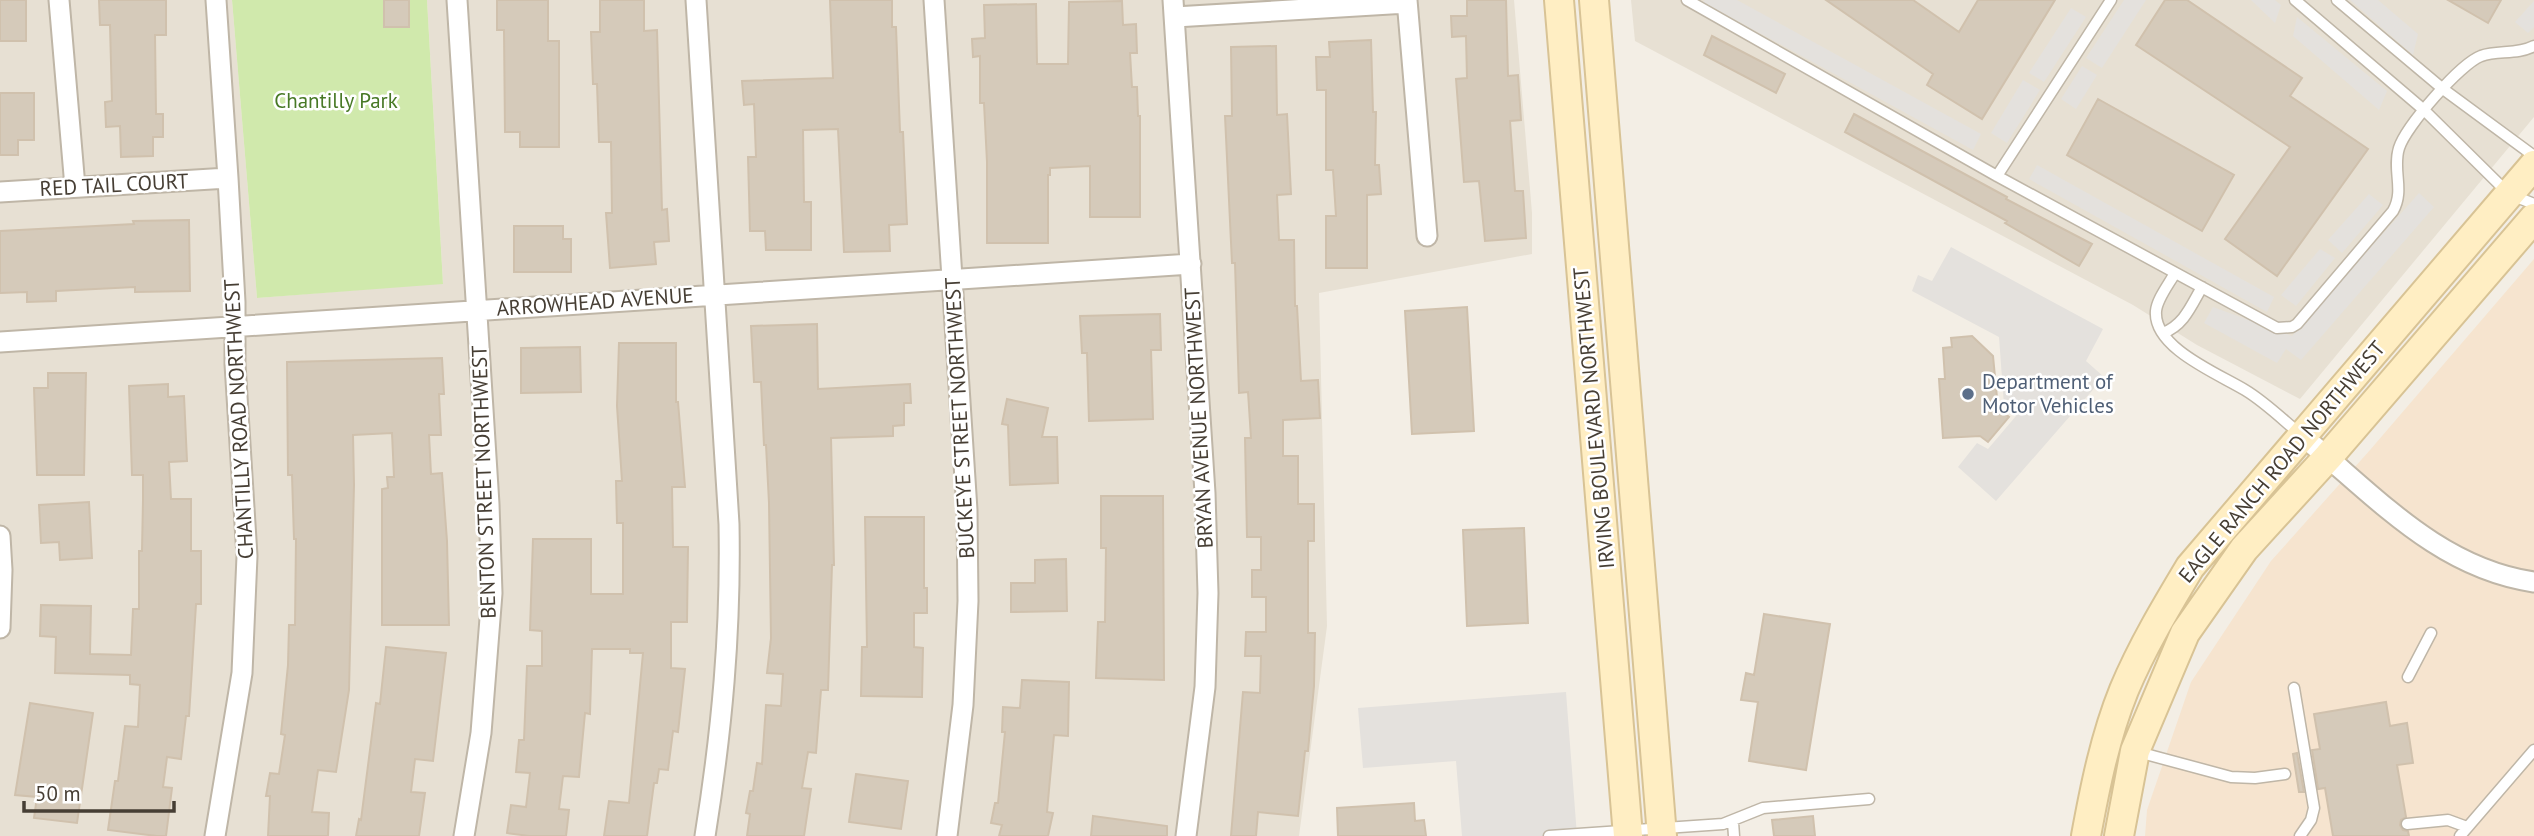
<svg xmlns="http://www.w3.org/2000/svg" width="2534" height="836" font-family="'PT Sans',sans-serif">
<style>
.residential{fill:#e7e0d3}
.commercial{fill:#f6e4cf}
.green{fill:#d0e9ac}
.parking{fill:#e4e1dd}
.building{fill:#d5caba;stroke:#d0c1ad;stroke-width:2}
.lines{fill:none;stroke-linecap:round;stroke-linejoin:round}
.lane-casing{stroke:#bfb6a7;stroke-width:13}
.street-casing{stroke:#bfb6a7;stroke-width:23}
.secondary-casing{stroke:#d8c395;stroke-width:32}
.lane{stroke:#fff;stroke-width:10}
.street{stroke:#fff;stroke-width:19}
.secondary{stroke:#ffeec3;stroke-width:28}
.service-dot{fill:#5c6f8a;stroke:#fff;stroke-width:2.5}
.labels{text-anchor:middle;stroke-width:5;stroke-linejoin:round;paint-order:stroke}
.park-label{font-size:21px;fill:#487926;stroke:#fff}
.street-label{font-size:21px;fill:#463e34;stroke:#fff}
.service-label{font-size:21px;fill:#4e5e75;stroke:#fff;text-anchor:start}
</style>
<rect width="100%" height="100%" fill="#f3eee5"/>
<path class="residential" d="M 0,0 L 232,0 L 257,298 L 443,283 L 427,0 L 1514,0 L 1532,213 L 1532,254 L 1319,293 L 1327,626 L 1299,836 L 0,836 Z
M 1631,0 L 2534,0 L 2534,117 L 2300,399 L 2197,345 L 2133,305 L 1635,41 Z"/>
<path class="commercial" d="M 2534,259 L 2534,836 L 2145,836 L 2147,810 L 2191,682 L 2271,561 L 2370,450 Z"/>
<path class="green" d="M 232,0 L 427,0 L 443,284 L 257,298 Z"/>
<path class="parking" d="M 1705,0 L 1737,0 L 1981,134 L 1973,150 L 1703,2 Z
M 2124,0 L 2146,0 L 2102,68 L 2086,58 Z
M 2251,0 L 2275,0 L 2281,5 L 2275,23 Z
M 2350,0 L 2378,0 L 2418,34 L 2413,55 Z
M 2534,1 L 2534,27 L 2528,33 L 2515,22 Z
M 2071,8 L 2086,17 L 2044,82 L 2029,73 Z
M 2297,17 L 2387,91 L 2379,110 L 2293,36 Z
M 2082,66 L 2097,75 L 2076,109 L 2061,99 Z
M 2023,80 L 2040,90 L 2007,143 L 1991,133 Z
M 2037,165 L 2274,297 L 2267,312 L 2029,179 Z
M 2419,193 L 2434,207 L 2301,360 L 2286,349 L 2277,363 L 2204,323 L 2213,307 L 2292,336 Z
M 2369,194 L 2383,205 L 2342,253 L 2328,240 Z
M 1951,247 L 2103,329 L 2086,361 L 2104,377 L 1996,501 L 1958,467 L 1977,443 L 1988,449 L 2016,416 L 2004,405 L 1999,337 L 1912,291 L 1918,275 L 1932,281 Z
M 2320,249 L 2335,258 L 2296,306 L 2281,295 Z
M 1566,692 L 1577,836 L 1462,836 L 1456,761 L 1363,768 L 1358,708 Z"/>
<path class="building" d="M 0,0 L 26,0 L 26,41 L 0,41 Z
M 99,0 L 166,0 L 166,35 L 155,35 L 156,114 L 163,114 L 163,137 L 153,137 L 153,156 L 121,157 L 120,126 L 106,127 L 105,102 L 112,101 L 110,25 L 100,25 Z
M 384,0 L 409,0 L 409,27 L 384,27 Z
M 497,0 L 548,0 L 548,41 L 559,41 L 559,147 L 520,147 L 520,132 L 505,132 L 504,30 L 497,30 Z
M 600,0 L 644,0 L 644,31 L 657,30 L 662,210 L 667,209 L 669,241 L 654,242 L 656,264 L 610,268 L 606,213 L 612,213 L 611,142 L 599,142 L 597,84 L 593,84 L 591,32 L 600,32 Z
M 830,0 L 892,0 L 892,27 L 896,27 L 900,132 L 903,132 L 907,224 L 889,225 L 890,251 L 844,252 L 838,129 L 803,130 L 804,202 L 811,202 L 811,250 L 766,250 L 765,231 L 750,231 L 748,157 L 756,157 L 754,104 L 744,105 L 742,81 L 833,78 Z
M 1467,0 L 1506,0 L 1508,76 L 1518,75 L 1521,120 L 1510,121 L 1515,191 L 1523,191 L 1526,238 L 1485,241 L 1479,181 L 1464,182 L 1456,79 L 1467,78 L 1466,36 L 1452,37 L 1451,16 L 1467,16 Z
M 1826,0 L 1913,0 L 1959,32 L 1978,0 L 2055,0 L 1982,119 L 1927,85 L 1933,74 Z
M 2165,0 L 2187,0 L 2302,78 L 2290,96 L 2368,149 L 2277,276 L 2225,239 L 2290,147 L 2136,45 Z
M 2448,0 L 2501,0 L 2488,23 Z
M 1122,1 L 1123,25 L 1136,24 L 1137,53 L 1130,53 L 1132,87 L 1137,87 L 1138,116 L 1140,116 L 1140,217 L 1090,217 L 1090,166 L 1050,168 L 1050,175 L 1048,175 L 1048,243 L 987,243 L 987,162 L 984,103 L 980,103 L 980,56 L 973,57 L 972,39 L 985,38 L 984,5 L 1036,4 L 1037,64 L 1068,64 L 1069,2 Z
M 1712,36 L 1785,74 L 1776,93 L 1704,55 Z
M 1371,40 L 1373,112 L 1376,112 L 1375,165 L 1379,165 L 1381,194 L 1367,195 L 1367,268 L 1326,268 L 1326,216 L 1336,216 L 1333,170 L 1326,170 L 1326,90 L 1317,90 L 1316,57 L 1330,57 L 1329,42 Z
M 1276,46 L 1277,115 L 1287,114 L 1291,194 L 1277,195 L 1279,240 L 1294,240 L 1295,306 L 1297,306 L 1301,381 L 1318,380 L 1320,418 L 1283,420 L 1283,456 L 1298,456 L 1298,504 L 1314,504 L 1314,541 L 1308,541 L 1308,633 L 1315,633 L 1314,686 L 1308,751 L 1305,751 L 1298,816 L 1258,812 L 1256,836 L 1231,836 L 1243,692 L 1260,693 L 1261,656 L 1245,656 L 1246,632 L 1266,632 L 1266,597 L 1252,597 L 1252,570 L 1261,570 L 1261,537 L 1247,537 L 1245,438 L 1251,438 L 1248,392 L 1239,393 L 1235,263 L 1232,263 L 1225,116 L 1232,116 L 1231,47 Z
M 0,93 L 34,93 L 34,140 L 18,140 L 18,155 L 0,155 Z
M 2098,99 L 2234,175 L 2202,231 L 2067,155 Z
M 1854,114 L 2007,197 L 2006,199 L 2092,244 L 2079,266 L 2005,223 L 2007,221 L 1845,132 Z
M 189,220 L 190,291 L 135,292 L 135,287 L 56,291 L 56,301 L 27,302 L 27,292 L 0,293 L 0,231 L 134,224 L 133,221 Z
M 514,226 L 563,226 L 563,239 L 571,239 L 571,272 L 514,272 Z
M 1467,307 L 1474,431 L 1412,434 L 1405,311 Z
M 1160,314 L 1161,350 L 1151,350 L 1153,419 L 1089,421 L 1087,353 L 1082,353 L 1080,316 Z
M 817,324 L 818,389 L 910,384 L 911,403 L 904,403 L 904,425 L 893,426 L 893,436 L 831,438 L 834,565 L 832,565 L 828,690 L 821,690 L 816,753 L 808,752 L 802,788 L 811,789 L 804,836 L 747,836 L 750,814 L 746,813 L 750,791 L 753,791 L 757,763 L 762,764 L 766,705 L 781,706 L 783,674 L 767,673 L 771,638 L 769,503 L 766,445 L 764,445 L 761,382 L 754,382 L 751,326 Z
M 1972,336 L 1993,356 L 1998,408 L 2009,417 L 1988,442 L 1980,436 L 1943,438 L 1939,379 L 1945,379 L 1943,348 L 1952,347 L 1951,338 Z
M 619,343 L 676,343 L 676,402 L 678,402 L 685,487 L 672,487 L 673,547 L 688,547 L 687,622 L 671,622 L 671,668 L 685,669 L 678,732 L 673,731 L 668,770 L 659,769 L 657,783 L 654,783 L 647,836 L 604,836 L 609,801 L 629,803 L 643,653 L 630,653 L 630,649 L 592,649 L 590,714 L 585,713 L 579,777 L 563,776 L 559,809 L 569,810 L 566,836 L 529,836 L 507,833 L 511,805 L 526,807 L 530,773 L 516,772 L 519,740 L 524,740 L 527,666 L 542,666 L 542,631 L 530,630 L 533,539 L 591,539 L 591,594 L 623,594 L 623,523 L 617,523 L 616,481 L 622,481 L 617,406 Z
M 580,347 L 581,392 L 521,393 L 521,348 Z
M 442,358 L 444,394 L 439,394 L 441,435 L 429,435 L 431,474 L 442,473 L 447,541 L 449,625 L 382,625 L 382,489 L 388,488 L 387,477 L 394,477 L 392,433 L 353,435 L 354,485 L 349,690 L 336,772 L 318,770 L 312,812 L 329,813 L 328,836 L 268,836 L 270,796 L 266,796 L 270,773 L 279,774 L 285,735 L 281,734 L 288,665 L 289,625 L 295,625 L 296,539 L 294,539 L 292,475 L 288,475 L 287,362 Z
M 48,373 L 86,373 L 84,475 L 37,475 L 34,388 L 48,388 Z
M 168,384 L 168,397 L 184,396 L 187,461 L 169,462 L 171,499 L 191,499 L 191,551 L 201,551 L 201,604 L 196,604 L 189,716 L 186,716 L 181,759 L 167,757 L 163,787 L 172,788 L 166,836 L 157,836 L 108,830 L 115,781 L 118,781 L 125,726 L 138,727 L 140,685 L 130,684 L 130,675 L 55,673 L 56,637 L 40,636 L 41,605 L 91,606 L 90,654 L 131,655 L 133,609 L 139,609 L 139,551 L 142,551 L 143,500 L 143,475 L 132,475 L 129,386 Z
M 1007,399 L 1048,408 L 1042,437 L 1057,437 L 1058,483 L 1010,485 L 1008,425 L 1002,424 Z
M 1101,496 L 1163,496 L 1164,680 L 1096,678 L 1098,622 L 1105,622 L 1106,548 L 1101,548 Z
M 89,502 L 92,558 L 60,560 L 59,542 L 41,543 L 39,505 Z
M 865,517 L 924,517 L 924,588 L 927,588 L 927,613 L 914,613 L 914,647 L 923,648 L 922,697 L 861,696 L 862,647 L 867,647 Z
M 1524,528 L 1528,623 L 1467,626 L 1463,530 Z
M 1066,559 L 1067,611 L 1011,612 L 1011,583 L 1035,583 L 1035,560 Z
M 1764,614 L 1830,624 L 1806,770 L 1749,761 L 1758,702 L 1741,700 L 1746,673 L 1754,675 Z
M 386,647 L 446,653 L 433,761 L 415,759 L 411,792 L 425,793 L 419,836 L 356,836 L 359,819 L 361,820 L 376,703 L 380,704 Z
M 1022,680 L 1069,682 L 1068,736 L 1054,735 L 1047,812 L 1053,813 L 1048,836 L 999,836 L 1002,825 L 991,823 L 995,803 L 998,803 L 1005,732 L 1002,732 L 1003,707 L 1020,708 Z
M 2386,702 L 2390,726 L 2407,723 L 2413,763 L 2397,765 L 2406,817 L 2401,820 L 2400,825 L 2403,830 L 2408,831 L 2409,836 L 2333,836 L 2325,788 L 2318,789 L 2312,750 L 2320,749 L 2314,714 Z
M 30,703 L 93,713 L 77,823 L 34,818 L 37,797 L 15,795 Z
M 2297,753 L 2304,792 L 2299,792 L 2293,754 Z
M 856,774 L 908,781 L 901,829 L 849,822 Z
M 1414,803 L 1415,821 L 1424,820 L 1426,836 L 1338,836 L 1337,808 Z
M 1093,816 L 1167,826 L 1167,836 L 1091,836 Z
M 1813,816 L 1815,836 L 1774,836 L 1772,820 Z"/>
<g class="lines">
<defs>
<path id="lane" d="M 1687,0 L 1997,176 L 2277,328 L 2292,327 L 2297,324 L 2393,211 C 2405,190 2392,170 2399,148 C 2406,126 2460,64 2481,56 C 2498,50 2517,55 2534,46
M 2295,0 L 2424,110 L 2509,194 L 2534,204
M 2337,0 L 2443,89 L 2534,156
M 1997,176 L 2111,0
M 2175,273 C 2169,284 2157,299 2156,311 C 2153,348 2219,374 2245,390 C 2265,402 2282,419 2300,434
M 2163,333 C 2184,325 2191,306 2202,287
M 2408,677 L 2431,633
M 2294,688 L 2314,808 L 2311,820 L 2300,836
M 2138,752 L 2231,777 L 2255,778 L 2285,774
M 1733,822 L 1734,836
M 2407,824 L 2448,820 L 2467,827
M 1549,836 L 1723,824 L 1763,808 L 1869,799
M 2460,836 L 2534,750"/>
<path id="street" d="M 59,0 L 75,187
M 457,0 L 489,504 L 492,593 L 481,733 L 464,836
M 696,0 L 729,524 C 731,632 722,730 705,836
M 934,0 L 967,510 L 968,601 L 963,705 L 947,836
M 1173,0 L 1205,493 L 1208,593 L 1205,687 L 1186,836
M 1407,0 L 1427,236
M 1175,17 L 1407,3
M 0,192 L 228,178
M 0,342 L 1191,264
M 2301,435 C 2374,494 2437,568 2534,582
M 0,536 L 2,570 L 0,628
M 215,836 L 242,673 L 247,556 L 235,364 L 235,302 L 228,178 L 216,0"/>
<path id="secondary" d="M 1559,0 L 1628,836
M 1594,0 L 1662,836
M 2086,836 C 2095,787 2105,737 2124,690 C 2142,647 2166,607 2190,567 L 2534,165
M 2119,836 L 2135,751 L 2185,633 L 2244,549 L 2328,457 L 2534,218"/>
</defs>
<use href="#lane" class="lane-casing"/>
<use href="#street" class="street-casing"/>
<use href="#secondary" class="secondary-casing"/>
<use href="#lane" class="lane"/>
<use href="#street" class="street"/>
<use href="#secondary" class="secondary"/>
</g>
<circle class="service-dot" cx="1968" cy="394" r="7"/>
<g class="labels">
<g class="park-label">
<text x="336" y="108">Chantilly Park</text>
</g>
<g class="street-label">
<text transform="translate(114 185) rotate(-3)" y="7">RED TAIL COURT</text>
<text transform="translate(595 302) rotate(-4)" y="7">ARROWHEAD AVENUE</text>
<text transform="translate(960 418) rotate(-93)" y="7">BUCKEYE STREET NORTHWEST</text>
<text transform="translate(1199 418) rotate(-93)" y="7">BRYAN AVENUE NORTHWEST</text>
<text transform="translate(1594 418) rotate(-95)" y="7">IRVING BOULEVARD NORTHWEST</text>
<text transform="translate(239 419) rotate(-93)" y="7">CHANTILLY ROAD NORTHWEST</text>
<text transform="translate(2282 462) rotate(-50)" y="7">EAGLE RANCH ROAD NORTHWEST</text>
<text transform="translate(484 482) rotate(-92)" y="7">BENTON STREET NORTHWEST</text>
</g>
<g class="service-label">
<text x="1982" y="389">Department of<tspan x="1982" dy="24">Motor Vehicles</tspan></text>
</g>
</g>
<path d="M24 801v10h150v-10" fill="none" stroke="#463e34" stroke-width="3.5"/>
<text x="35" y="801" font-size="21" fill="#463e34" stroke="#ffffff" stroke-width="5" paint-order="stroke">50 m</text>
</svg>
